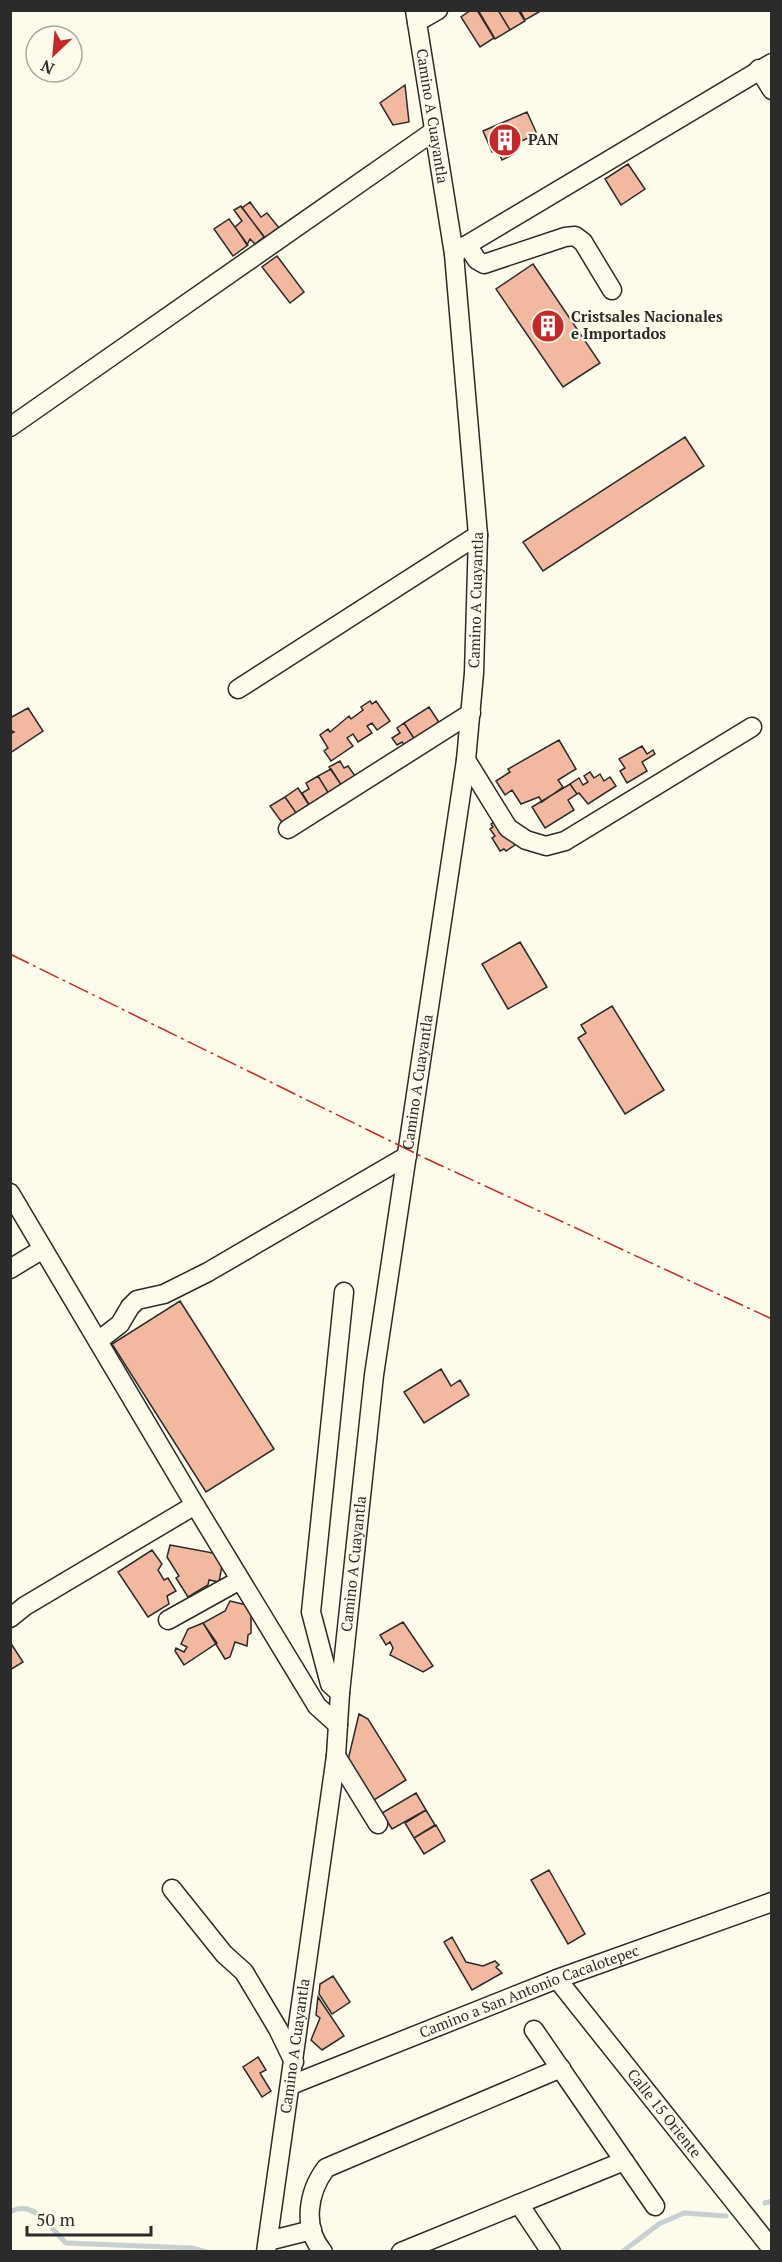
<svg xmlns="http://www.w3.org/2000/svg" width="782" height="2262" font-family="'PT Serif',serif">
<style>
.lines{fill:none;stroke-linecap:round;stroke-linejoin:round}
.stream{stroke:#c7d0d0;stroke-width:5}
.building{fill:#f2b8a0;stroke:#2b2b2b;stroke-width:1.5}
.minor-casing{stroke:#2b2b2b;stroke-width:21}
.minor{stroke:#fdfbea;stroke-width:18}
.power{stroke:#c62828;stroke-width:1.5;stroke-dasharray:21 4.5 3 4.5;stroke-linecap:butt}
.labels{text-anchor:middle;stroke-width:4.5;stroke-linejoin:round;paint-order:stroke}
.street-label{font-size:15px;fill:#2b2b2b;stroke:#fdfbea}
.poi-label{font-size:15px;font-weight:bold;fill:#2b2b2b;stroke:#fdfbea;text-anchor:start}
</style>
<rect width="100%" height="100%" fill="#fdfbea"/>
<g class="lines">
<path class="stream" d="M 765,2203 L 772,2201
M 10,2212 C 34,2198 51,2229 66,2243 L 192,2248 L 207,2252
M 622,2252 L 659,2224 L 684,2213 L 726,2216"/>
</g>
<path class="building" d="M 471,10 L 477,10 L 494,38 L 480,47 L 461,17 Z
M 478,10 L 498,10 L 510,30 L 495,39 Z
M 498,10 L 518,10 L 525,21 L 510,30 Z
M 520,10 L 539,10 L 539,12 L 525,20 Z
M 405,85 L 409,122 L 393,125 L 380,103 Z
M 527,112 L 537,134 L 510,146 L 514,154 L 502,160 L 497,149 L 492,152 L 483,131 Z
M 628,164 L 645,189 L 621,205 L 605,179 Z
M 250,202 L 261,217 L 267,213 L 280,229 L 266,239 L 242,208 Z
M 241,206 L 264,237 L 255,244 L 250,239 L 247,245 L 235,227 L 242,221 L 234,210 Z
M 229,219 L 248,245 L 233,256 L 214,229 Z
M 277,256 L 304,292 L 290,303 L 262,267 Z
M 533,264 L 600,363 L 563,387 L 496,289 Z
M 685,437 L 704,466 L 543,571 L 523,542 Z
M 370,701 L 372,704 L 376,701 L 390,721 L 377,730 L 372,723 L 367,726 L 372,733 L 358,742 L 353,734 L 347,738 L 353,746 L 331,761 L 324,751 L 328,748 L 320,735 L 328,729 L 330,732 L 349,716 L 351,719 L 363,710 L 361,707 Z
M 429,707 L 442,727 L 417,743 L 404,723 Z
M 28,708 L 43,731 L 10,753 L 10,734 L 14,732 L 10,730 L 10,718 Z
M 404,723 L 417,743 L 407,749 L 402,742 L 397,745 L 392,738 L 400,733 L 397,728 Z
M 559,740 L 576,769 L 558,780 L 563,787 L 542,802 L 539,797 L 521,804 L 512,790 L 505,795 L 496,781 L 510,772 L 508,769 Z
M 642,746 L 647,754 L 653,750 L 655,754 L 642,762 L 647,771 L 627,783 L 620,771 L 625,768 L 619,759 Z
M 340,761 L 344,768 L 348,766 L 358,780 L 344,789 L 329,767 Z
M 331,769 L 344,789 L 332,799 L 318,776 Z
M 590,772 L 594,778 L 600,774 L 604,781 L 610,777 L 616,786 L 588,804 L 579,793 L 577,794 L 570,784 L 579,778 L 583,785 L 588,782 L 584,776 Z
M 318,776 L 329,794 L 310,806 L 302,793 L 309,789 L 306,783 Z
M 570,784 L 577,794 L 568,800 L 574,810 L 545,828 L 532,807 Z
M 298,788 L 313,811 L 299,817 L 285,797 Z
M 285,797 L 299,817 L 286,828 L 270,806 Z
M 499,819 L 515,845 L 506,851 L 504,849 L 500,851 L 492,838 L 495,836 L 490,829 L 493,827 L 491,824 Z
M 520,942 L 547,987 L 508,1009 L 482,964 Z
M 612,1006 L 664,1090 L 625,1114 L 578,1038 L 586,1033 L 581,1025 Z
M 180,1301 L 274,1449 L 206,1492 L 112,1344 Z
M 441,1369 L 451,1386 L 460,1380 L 469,1395 L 424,1423 L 404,1392 Z
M 170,1545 L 224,1555 L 219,1582 L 209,1580 L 208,1585 L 188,1597 L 176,1578 L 179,1576 L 167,1557 Z
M 152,1550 L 162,1564 L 158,1570 L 164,1580 L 168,1578 L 176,1591 L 167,1596 L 169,1604 L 148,1617 L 118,1572 Z
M 230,1601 L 251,1606 L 251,1633 L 248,1635 L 247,1646 L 235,1642 L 230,1657 L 225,1659 L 203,1623 L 225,1611 Z
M 403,1622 L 433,1666 L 423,1672 L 390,1655 L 393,1648 L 390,1642 L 386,1645 L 380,1635 Z
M 203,1623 L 217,1643 L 184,1665 L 175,1651 L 176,1648 L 184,1652 L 187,1647 L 181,1644 L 188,1629 Z
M 10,1642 L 23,1662 L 10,1670 Z
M 359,1714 L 368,1719 L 406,1780 L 374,1800 L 348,1760 Z
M 416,1793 L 426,1810 L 392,1829 L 382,1813 Z
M 426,1810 L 435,1825 L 414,1838 L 405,1823 Z
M 436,1825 L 445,1841 L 424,1854 L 414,1838 Z
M 549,1870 L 585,1934 L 568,1944 L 531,1880 Z
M 452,1937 L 466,1962 L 483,1966 L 495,1961 L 499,1965 L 496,1967 L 502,1973 L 472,1990 L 444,1942 Z
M 333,1976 L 350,2002 L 332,2014 L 319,1994 L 320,1984 Z
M 318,1997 L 344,2036 L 322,2050 L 311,2040 L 320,2018 L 316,2015 Z
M 258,2057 L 266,2070 L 260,2073 L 271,2091 L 262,2097 L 243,2067 Z"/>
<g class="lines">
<defs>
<g id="minor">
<path d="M 417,22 L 438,10"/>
<path d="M 759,69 L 772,90"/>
<path d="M 467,245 L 477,260 L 484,264 L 565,237 L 575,236 L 583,242 L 612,290"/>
<path d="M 454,254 L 467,245 L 772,63"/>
<path d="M 10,427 L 434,131"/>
<path d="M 238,689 L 478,535"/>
<path d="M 466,760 L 508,828 L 526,840 L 546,846 L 565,841 L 752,727"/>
<path d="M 288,829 L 471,713"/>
<path d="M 10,1193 L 195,1505 L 317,1706 L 338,1725"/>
<path d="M 10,1269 L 43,1249"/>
<path d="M 98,1341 L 120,1324 L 130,1307 L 137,1300 L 164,1294 L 208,1272 L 407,1156"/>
<path d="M 10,1618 L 25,1606 L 195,1505"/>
<path d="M 168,1620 L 240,1580"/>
<path d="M 340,1693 L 330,1684 L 311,1612 L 344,1292"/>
<path d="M 336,1756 L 378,1824"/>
<path d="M 172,1889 L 224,1954 L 244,1972 L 278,2029 L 294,2062"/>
<path id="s1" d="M 557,1979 L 772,2249"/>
<path d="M 534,2030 L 655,2206"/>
<path id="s2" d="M 291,2085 L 557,1979 L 772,1902"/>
<path d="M 519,2204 L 551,2252"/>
<path d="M 268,2241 L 312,2230"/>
<path id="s3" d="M 266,2252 L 336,1756 L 340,1693 L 374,1375 L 466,760 L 474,673 L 478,535 L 454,254 L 415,10"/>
<path d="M 323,2252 C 302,2227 308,2192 326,2168 L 561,2068"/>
<path d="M 401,2252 L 624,2161"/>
</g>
</defs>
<use href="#minor" class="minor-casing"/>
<use href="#minor" class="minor"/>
<path class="power" d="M 10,954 L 427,1159 L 772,1319"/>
</g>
<defs>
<symbol id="building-disc" viewBox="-11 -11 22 22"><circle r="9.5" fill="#c62828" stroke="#fdfbea"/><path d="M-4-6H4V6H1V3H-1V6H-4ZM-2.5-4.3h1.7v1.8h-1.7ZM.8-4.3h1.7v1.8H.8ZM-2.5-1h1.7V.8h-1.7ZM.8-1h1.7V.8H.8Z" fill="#fff"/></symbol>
</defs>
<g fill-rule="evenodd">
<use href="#building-disc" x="486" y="121" width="38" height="38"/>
<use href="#building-disc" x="529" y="307" width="38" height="38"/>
</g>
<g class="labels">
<g class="street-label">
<text transform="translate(432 116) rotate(81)" y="5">Camino A Cuayantla</text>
<text dy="5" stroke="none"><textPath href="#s3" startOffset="1666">Camino A Cuayantla</textPath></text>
<text dy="5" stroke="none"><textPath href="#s3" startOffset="1180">Camino A Cuayantla</textPath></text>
<text dy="5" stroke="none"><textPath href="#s3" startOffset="694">Camino A Cuayantla</textPath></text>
<text dy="5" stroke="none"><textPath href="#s2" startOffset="256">Camino a San Antonio Cacalotepec</textPath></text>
<text dy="5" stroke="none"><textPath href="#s3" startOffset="208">Camino A Cuayantla</textPath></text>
<text dy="5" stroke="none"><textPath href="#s1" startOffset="172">Calle 15 Oriente</textPath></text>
</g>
<g class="poi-label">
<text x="528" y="145">PAN</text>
<text x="571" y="322">Cristsales Nacionales<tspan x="571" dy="17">e Importados</tspan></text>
</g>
</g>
<rect width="782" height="2262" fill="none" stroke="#2b2b2b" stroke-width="24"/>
<g transform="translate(54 54) rotate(206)"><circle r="28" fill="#fdfbea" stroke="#a9a89e" stroke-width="1.5"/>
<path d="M0-4.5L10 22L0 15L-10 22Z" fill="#c62828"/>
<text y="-9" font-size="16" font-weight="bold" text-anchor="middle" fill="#2b2b2b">N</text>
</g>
<path d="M27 2226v9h124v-9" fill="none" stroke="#2b2b2b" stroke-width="3"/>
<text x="36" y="2226" font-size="18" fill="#2b2b2b" stroke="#fdfbea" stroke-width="4.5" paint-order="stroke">50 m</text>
</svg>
